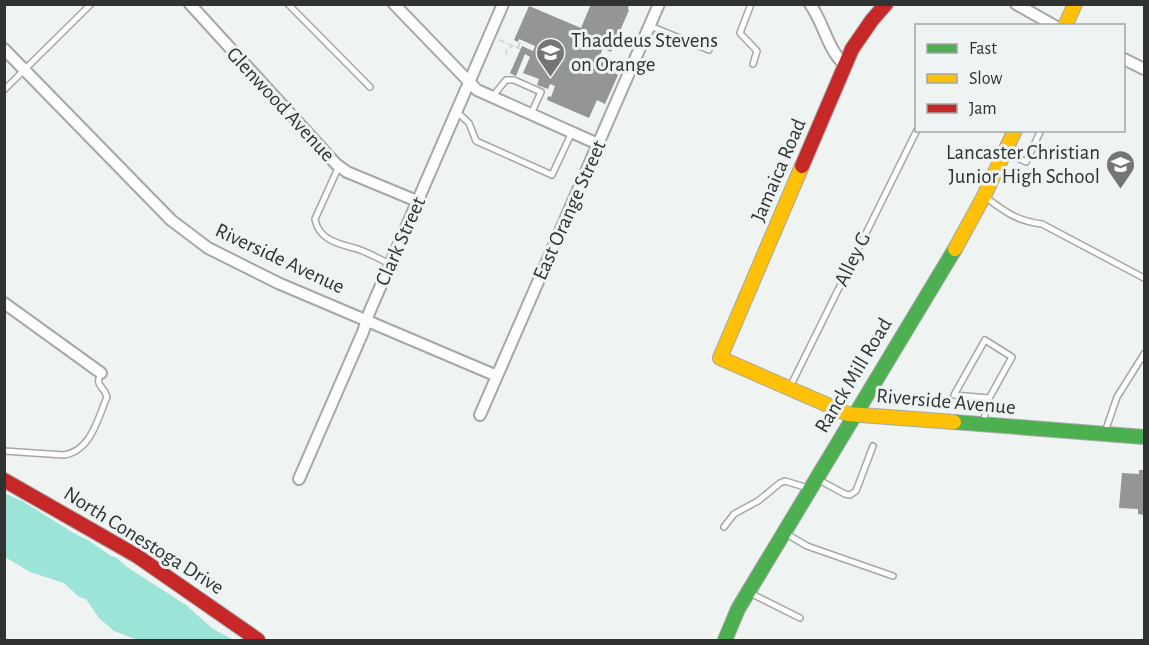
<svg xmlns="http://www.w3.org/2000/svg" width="1149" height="645" font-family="'Alegreya Sans',sans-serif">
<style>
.water{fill:#9ce4d7}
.building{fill:#949595}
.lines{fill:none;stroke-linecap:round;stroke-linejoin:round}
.lane-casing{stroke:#a6a8a8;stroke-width:8}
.street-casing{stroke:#a6a8a8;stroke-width:14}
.fast-casing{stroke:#a6a8a8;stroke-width:16}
.slow-casing{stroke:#a6a8a8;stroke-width:16}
.jam-casing{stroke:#a6a8a8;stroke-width:16}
.path{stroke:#d2d2d2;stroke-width:1.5;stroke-dasharray:6 3;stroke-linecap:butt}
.lane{stroke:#fdfdfd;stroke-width:5}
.street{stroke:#fdfdfd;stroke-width:10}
.fast{stroke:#4caf50;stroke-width:14}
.slow{stroke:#ffc107;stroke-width:14}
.jam{stroke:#c62828;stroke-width:14}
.labels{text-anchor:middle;stroke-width:6;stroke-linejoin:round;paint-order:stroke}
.poi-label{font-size:21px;fill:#313332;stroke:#eef4f3;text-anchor:start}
.street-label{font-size:21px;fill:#313332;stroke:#eef4f3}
</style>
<rect width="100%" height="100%" fill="#eff3f2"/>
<path class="water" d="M 4,493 L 22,501 L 77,535 L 88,540 L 111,556 L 117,558 L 127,567 L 186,605 L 213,629 L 234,640 L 138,640 L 114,631 L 99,618 L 86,599 L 79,597 L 64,583 L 30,572 L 5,557 Z"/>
<path class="building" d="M 591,4 L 629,4 L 628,9 L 629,10 L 611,52 L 603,48 L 598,60 L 609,65 L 608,69 L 618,75 L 605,104 L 597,100 L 589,118 L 547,100 L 548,96 L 551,97 L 555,86 L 550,84 L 548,89 L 537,85 L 539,79 L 523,73 L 530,57 L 525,54 L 516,76 L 510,73 L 522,46 L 533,51 L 535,46 L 519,39 L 518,42 L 514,40 L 529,6 L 581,28 Z
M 1139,470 L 1144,470 L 1144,515 L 1138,514 L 1138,509 L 1119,508 L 1122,473 L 1139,474 Z"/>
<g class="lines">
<defs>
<path id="lane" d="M 288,4 L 370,87
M 751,4 L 740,33 L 757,51 L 753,64
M 650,26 L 709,50
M 4,90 L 91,4
M 492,97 L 506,80 L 514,80 L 541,92 L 531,114
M 456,111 L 469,123 L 476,141 L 552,175 L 572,132
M 1005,152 L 1026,162 L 1041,130
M 339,166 L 315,219 C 318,239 338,244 354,248 C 366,251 379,259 390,264
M 984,196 C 1005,212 1017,221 1042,224 L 1144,278
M 790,387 L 917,130
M 984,423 L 986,404 L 1012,357 L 985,340 L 954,395 L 989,398
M 1105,432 L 1117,397 L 1144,354
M 4,451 L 64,455 C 91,451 98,418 107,397 C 104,385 94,387 101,373
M 817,479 L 845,494 L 850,495 L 856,491 L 873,446
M 724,527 L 734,514 L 758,501 L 780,483 L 785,481 L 808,488
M 785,533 L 807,546 L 893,576
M 750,593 L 800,618"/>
<path id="street" d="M 190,4 L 336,164 L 347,172 L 417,201
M 394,4 L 477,90 L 598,144
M 810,4 C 824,23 827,49 845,65
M 1016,4 L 1055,26
M 4,49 L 171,220 L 208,248 L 278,283 L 497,376
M 1124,59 L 1144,69
M 4,303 L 101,373
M 480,415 L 659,4
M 299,479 L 363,332 L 369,313 L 503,4"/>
<path id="fast" d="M 954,422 L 1144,437
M 725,640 L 738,609 L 955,249"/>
<path id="slow" d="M 1065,26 L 1075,4
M 802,166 L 720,358 L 848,414 L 954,422
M 955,249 L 984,196 L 1015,130"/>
<path id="jam" d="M 802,166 L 852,49 L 872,20 L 886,4
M 4,480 L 137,556 L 258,640"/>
</defs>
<use href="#lane" class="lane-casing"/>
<use href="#street" class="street-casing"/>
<use href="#fast" class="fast-casing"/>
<use href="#slow" class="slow-casing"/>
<use href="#jam" class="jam-casing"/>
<path class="path" d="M 499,40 L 521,49
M 518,48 L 521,40
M 506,55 L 507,49 L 513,46"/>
<use href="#lane" class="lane"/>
<use href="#street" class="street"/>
<use href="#fast" class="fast"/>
<use href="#slow" class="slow"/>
<use href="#jam" class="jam"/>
</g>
<defs>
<symbol id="university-pin" viewBox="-11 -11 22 30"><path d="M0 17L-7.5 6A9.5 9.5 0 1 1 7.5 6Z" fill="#747675" stroke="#eef4f3"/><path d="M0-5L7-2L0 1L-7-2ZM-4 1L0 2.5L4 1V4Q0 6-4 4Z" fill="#fff"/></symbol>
<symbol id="school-pin" viewBox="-11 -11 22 30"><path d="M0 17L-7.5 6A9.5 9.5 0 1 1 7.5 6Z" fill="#747675" stroke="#eef4f3"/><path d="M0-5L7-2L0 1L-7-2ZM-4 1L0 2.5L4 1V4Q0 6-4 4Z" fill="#fff"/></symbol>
</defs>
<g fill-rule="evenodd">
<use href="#university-pin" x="534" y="36" width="33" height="45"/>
<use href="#school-pin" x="1104" y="148" width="33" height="45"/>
</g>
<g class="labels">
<g class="poi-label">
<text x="571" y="47">Thaddeus Stevens<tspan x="571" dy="24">on Orange</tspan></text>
<text x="1100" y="159" text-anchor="end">Lancaster Christian<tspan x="1100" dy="24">Junior High School</tspan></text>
</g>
<g class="street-label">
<text transform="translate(281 104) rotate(47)" y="7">Glenwood Avenue</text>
<text transform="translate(778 170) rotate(-67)" y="7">Jamaica Road</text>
<text transform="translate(569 210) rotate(-66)" y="7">East Orange Street</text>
<text transform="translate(400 241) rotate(-66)" y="7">Clark Street</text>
<text transform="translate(280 258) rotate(25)" y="7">Riverside Avenue</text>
<text transform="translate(852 259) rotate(-64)" y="7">Alley G</text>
<text transform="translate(853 375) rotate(-59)" y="7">Ranck Mill Road</text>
<text transform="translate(946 401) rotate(5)" y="7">Riverside Avenue</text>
<text transform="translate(144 540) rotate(32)" y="7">North Conestoga Drive</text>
</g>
</g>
<rect width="1149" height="645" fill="none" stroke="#313332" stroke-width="12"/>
<rect x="915" y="24" width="210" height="108" fill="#eef4f3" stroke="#a2a7a6" stroke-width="1.5"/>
<rect x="927" y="44" width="30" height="9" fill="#4caf50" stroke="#a2a7a6" stroke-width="1.5"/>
<text x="969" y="54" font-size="18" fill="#313332">Fast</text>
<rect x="927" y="74" width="30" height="9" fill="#ffc107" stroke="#a2a7a6" stroke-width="1.5"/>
<text x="969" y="84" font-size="18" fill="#313332">Slow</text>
<rect x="927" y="104" width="30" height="9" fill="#c62828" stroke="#a2a7a6" stroke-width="1.5"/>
<text x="969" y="114" font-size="18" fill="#313332">Jam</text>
</svg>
